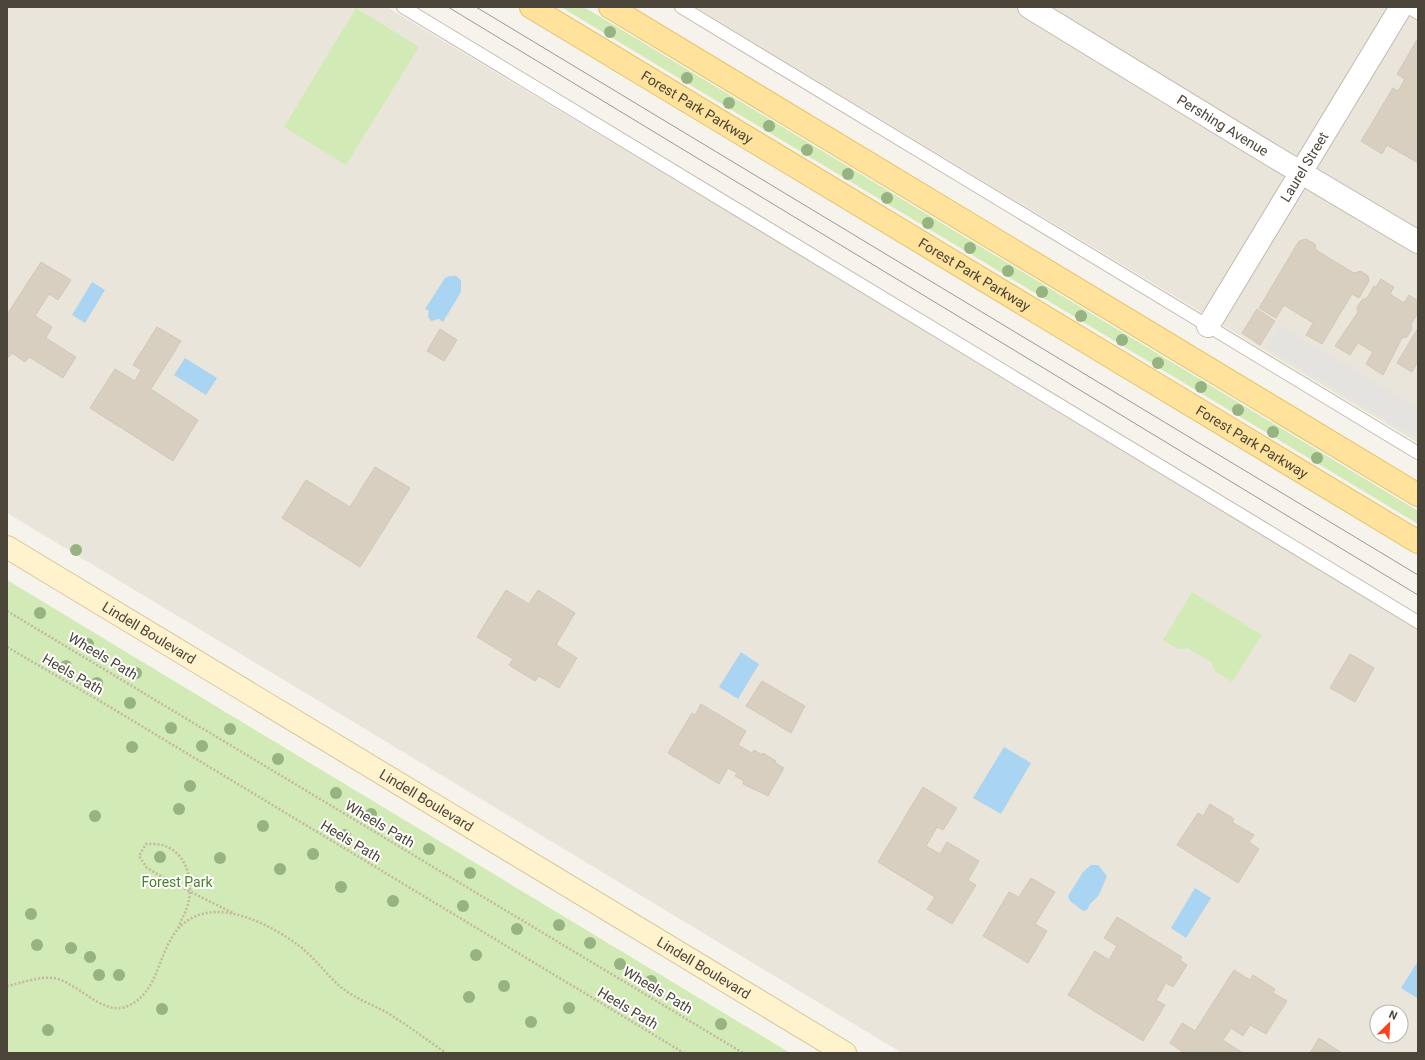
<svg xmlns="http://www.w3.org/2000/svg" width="1425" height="1060" font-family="Roboto,sans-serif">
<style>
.residential{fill:#eae5da;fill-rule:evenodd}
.green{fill:#d2eab5}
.parking{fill:#e5e3e0}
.water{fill:#a9d4f2}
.building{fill:#d8cfc1;stroke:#d3c7b4}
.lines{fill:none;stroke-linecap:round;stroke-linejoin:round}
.lane-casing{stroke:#c2bbae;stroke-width:14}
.street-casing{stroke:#c2bbae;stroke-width:24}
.secondary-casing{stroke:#d6c79b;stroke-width:24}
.primary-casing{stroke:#e6c16a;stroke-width:24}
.path{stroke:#c4b79f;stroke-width:2.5;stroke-dasharray:2 2;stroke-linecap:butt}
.lane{stroke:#fff;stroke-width:12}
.street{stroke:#fff;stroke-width:22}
.secondary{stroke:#fff3cd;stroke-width:22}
.primary{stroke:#ffe39c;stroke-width:22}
.tram{stroke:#9a9a9a;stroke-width:1}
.tree{fill:#97b381}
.labels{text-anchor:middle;stroke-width:4;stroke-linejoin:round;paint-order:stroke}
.street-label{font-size:14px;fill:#4b4439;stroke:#fff}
.park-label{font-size:14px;fill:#4a7f2a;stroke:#fff}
</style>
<rect width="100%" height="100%" fill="#f6f3ec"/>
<path class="residential" d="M 7,7 L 387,7 L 1418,627 L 1418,1053 L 902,1053 L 7,513 ZM 1377,1012 L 1401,1012 L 1401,1036 L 1377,1036 Z
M 695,7 L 1418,7 L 1418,443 Z"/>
<path class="green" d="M 561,7 L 584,7 L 1418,511 L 1418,524 Z
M 356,8 L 419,47 L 346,165 L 284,127 Z
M 7,580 L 790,1053 L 7,1053 Z
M 1192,592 L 1262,635 L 1232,682 L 1215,671 L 1211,662 L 1188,648 L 1178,649 L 1163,640 Z"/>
<path class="parking" d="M 1279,325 L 1418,408 L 1418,439 L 1265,347 Z"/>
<path class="water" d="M 450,276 L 456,276 L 461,280 L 461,292 L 443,322 L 439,319 L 431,321 L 428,317 L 429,311 L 425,309 L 445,278 Z
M 92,282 L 105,290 L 85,323 L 72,315 Z
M 185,358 L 217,378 L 206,395 L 174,375 Z
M 741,652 L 759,664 L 738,699 L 719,687 Z
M 1004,747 L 1031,763 L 1001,814 L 973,798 Z
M 1091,865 L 1098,865 L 1107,876 L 1099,895 L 1090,904 L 1087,910 L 1083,911 L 1070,901 L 1068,896 L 1083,872 Z
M 1195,888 L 1211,898 L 1186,938 L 1171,928 Z
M 1418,961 L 1418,997 L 1417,998 L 1401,988 Z"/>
<path class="building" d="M 1418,38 L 1418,163 L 1387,145 L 1382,154 L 1361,141 L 1393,88 L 1398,91 L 1405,79 L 1397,74 Z
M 1306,239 L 1315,244 L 1316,250 L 1354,273 L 1361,271 L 1368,276 L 1369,281 L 1359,298 L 1352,294 L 1322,344 L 1306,335 L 1313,323 L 1284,305 L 1276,318 L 1259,308 L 1299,241 Z
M 41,262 L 71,280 L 58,300 L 49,294 L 35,316 L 52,327 L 46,338 L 76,357 L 63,378 L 29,357 L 25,362 L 12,353 L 9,357 L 7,356 L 7,313 L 8,313 Z
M 1381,279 L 1394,287 L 1390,294 L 1404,303 L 1409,295 L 1418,301 L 1416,311 L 1418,313 L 1411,324 L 1412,329 L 1407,337 L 1402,338 L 1383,375 L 1366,364 L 1373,352 L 1358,343 L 1350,355 L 1335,346 L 1358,312 L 1357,307 L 1362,300 L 1367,298 L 1374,286 L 1376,287 Z
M 1257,309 L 1275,321 L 1260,345 L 1242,333 Z
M 157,327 L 181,341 L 151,389 L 198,420 L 173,461 L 90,408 L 115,369 L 135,381 L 141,370 L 133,365 Z
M 1418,328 L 1418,361 L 1412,372 L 1397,363 Z
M 440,329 L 457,340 L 444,361 L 427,351 Z
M 375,467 L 410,488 L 360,567 L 282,518 L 306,480 L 350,507 Z
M 506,590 L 529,604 L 538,590 L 575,613 L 556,645 L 577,658 L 559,688 L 539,676 L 535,681 L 509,665 L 513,659 L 477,637 Z
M 1350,654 L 1374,668 L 1355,702 L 1330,688 Z
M 762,681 L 805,706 L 791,733 L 746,706 Z
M 701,704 L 746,731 L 738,745 L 752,753 L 754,750 L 762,755 L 763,753 L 776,761 L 774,762 L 784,768 L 768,796 L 743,784 L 744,781 L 735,776 L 737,773 L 728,768 L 719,784 L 668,753 L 692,713 L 695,715 Z
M 923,787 L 957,808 L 943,830 L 937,827 L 926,846 L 940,854 L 947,842 L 979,861 L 968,880 L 976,885 L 952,924 L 927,909 L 935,897 L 878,862 Z
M 1210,804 L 1234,819 L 1232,822 L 1254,835 L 1249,842 L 1259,849 L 1238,883 L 1177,845 L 1198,813 L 1203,816 Z
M 1031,878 L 1055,892 L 1035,924 L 1047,931 L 1028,963 L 983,936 L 1009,892 L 1019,897 Z
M 1117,917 L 1182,957 L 1180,960 L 1187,965 L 1173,987 L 1166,983 L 1156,1000 L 1165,1005 L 1143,1041 L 1068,995 L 1095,951 L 1109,960 L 1117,946 L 1104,938 Z
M 1234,970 L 1250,980 L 1253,975 L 1275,989 L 1273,993 L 1287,1001 L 1266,1034 L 1250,1025 L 1243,1036 L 1231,1028 L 1223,1040 L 1243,1053 L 1184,1053 L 1170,1043 L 1182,1023 L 1195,1031 Z
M 1319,1038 L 1342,1053 L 1310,1053 Z"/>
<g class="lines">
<defs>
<path id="lane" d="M 403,7 L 1418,622
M 681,7 L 1418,453
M 1408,7 L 1418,13"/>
<g id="street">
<path id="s1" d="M 1029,7 L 1273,156 L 1418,242"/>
<path id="s2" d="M 1208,326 L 1401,7"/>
</g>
<g id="secondary">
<path id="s3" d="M 7,547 L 845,1053"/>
</g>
<g id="primary">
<path id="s4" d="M 531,7 L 1418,542"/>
<path d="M 610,7 L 1418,495"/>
</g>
</defs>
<use href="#lane" class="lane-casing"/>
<use href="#street" class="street-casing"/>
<use href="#secondary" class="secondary-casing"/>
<use href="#primary" class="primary-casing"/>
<path class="path" d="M 7,611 L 743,1053
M 7,647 L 105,704 L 684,1053
M 178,928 C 181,920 186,912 188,904 C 194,881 187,852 162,845 C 157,844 151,844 146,844 L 139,856 L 147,868 L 173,883 L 233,913
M 7,986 C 22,983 39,976 54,978 C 77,982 102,1015 125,1007 C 163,994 156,942 187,921 C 220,898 269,924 298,945 C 316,958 328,978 346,991 C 359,1000 373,1005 386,1012 C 407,1025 426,1039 446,1053"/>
<use href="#lane" class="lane"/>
<use href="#street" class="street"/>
<use href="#secondary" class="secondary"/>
<use href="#primary" class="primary"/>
<path class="tram" d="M 448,7 L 1418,595
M 476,7 L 1418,575"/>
</g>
<g class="tree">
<circle cx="610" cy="32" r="6"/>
<circle cx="687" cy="78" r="6"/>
<circle cx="729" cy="103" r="6"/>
<circle cx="769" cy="126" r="6"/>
<circle cx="807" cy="150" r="6"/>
<circle cx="848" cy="174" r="6"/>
<circle cx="887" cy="198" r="6"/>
<circle cx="928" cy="223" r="6"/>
<circle cx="970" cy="248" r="6"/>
<circle cx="1008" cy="271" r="6"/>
<circle cx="1042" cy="292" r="6"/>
<circle cx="1081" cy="316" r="6"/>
<circle cx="1122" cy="340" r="6"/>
<circle cx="1158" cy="363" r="6"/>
<circle cx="1201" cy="387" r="6"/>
<circle cx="1238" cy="410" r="6"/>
<circle cx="1273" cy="432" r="6"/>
<circle cx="1317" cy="458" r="6"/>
<circle cx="76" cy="550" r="6"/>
<circle cx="40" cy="613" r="6"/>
<circle cx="88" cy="644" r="6"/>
<circle cx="66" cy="666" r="6"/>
<circle cx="136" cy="673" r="6"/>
<circle cx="97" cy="683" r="6"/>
<circle cx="130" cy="703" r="6"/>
<circle cx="171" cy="728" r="6"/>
<circle cx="230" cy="729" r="6"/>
<circle cx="202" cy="746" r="6"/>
<circle cx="132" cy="747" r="6"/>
<circle cx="278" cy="759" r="6"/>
<circle cx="190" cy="786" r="6"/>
<circle cx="336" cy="793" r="6"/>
<circle cx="179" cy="809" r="6"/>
<circle cx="371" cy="814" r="6"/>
<circle cx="95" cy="816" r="6"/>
<circle cx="263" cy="826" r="6"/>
<circle cx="345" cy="835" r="6"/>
<circle cx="429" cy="849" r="6"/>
<circle cx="313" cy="854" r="6"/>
<circle cx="160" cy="857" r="6"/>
<circle cx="220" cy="858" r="6"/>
<circle cx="280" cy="869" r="6"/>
<circle cx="470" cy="873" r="6"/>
<circle cx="341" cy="887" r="6"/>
<circle cx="393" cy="901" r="6"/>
<circle cx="463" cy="906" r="6"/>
<circle cx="31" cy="914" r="6"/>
<circle cx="559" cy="925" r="6"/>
<circle cx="517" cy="929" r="6"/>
<circle cx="590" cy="943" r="6"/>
<circle cx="37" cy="945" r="6"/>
<circle cx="71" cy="948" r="6"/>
<circle cx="476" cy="955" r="6"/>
<circle cx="90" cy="957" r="6"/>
<circle cx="620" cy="964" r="6"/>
<circle cx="99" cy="975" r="6"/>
<circle cx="119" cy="975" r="6"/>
<circle cx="651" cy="981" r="6"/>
<circle cx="504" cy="986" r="6"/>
<circle cx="469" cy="997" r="6"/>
<circle cx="569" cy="1008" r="6"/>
<circle cx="162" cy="1009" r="6"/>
<circle cx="531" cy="1022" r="6"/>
<circle cx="721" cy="1024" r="6"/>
<circle cx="48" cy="1030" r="6"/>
</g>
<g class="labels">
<g class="street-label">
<text dy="5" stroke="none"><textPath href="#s4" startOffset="194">Forest Park Parkway</textPath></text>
<text dy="5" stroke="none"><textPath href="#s1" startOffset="227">Pershing Avenue</textPath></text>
<text dy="5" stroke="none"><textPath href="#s2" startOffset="186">Laurel Street</textPath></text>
<text dy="5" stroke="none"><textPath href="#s4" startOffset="518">Forest Park Parkway</textPath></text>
<text dy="5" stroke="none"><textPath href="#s4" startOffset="842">Forest Park Parkway</textPath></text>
<text dy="5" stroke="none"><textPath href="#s3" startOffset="166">Lindell Boulevard</textPath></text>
<text transform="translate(103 656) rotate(31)" y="5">Wheels Path</text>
<text transform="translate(73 674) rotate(30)" y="5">Heels Path</text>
<text dy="5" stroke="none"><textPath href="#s3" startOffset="490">Lindell Boulevard</textPath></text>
<text transform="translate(380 824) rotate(31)" y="5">Wheels Path</text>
<text transform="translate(351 841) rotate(31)" y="5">Heels Path</text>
<text dy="5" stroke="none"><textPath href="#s3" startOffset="814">Lindell Boulevard</textPath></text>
<text transform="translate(658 990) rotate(31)" y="5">Wheels Path</text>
<text transform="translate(628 1008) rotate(31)" y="5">Heels Path</text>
</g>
<g class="park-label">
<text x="177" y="887">Forest Park</text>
</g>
</g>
<rect width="1425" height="1060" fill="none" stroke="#4b4439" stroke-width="16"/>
<g transform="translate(1389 1024) rotate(24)"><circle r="19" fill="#ffffff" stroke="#b7b4b0"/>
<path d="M0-3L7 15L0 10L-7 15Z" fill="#fc3f1d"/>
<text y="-6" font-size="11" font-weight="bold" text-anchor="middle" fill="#4b4439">N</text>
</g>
</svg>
